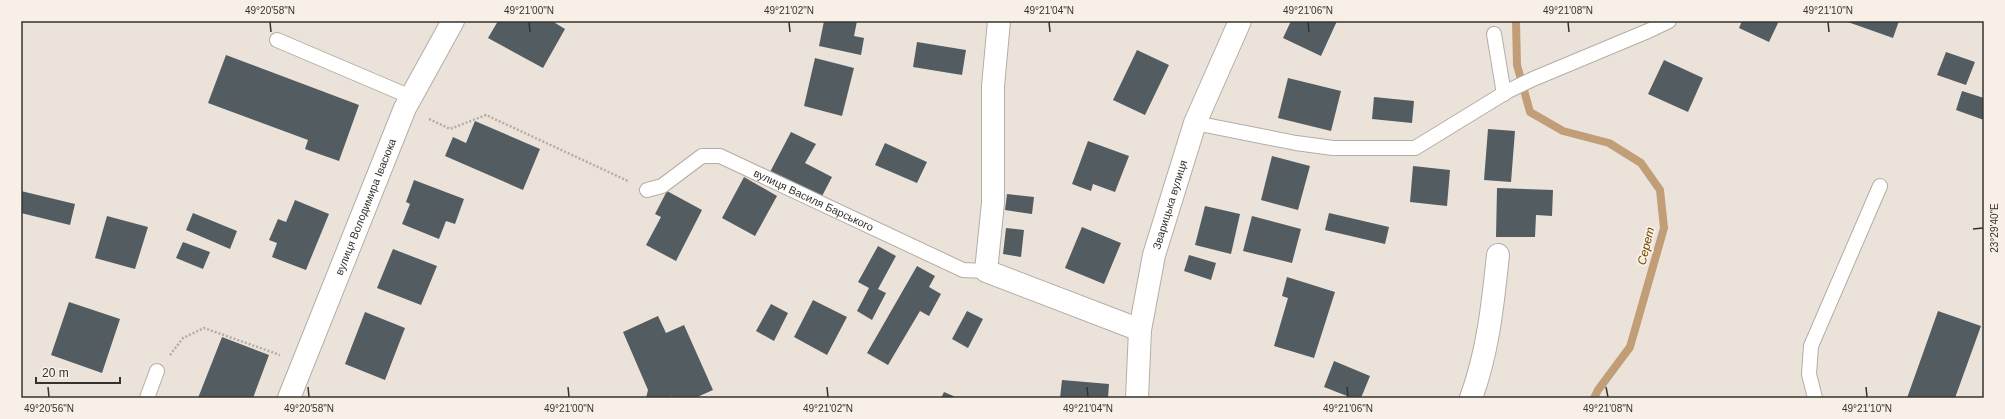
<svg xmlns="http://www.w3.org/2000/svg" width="2005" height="419" font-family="Arial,sans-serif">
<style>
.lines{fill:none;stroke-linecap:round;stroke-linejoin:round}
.stream{stroke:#c19e77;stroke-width:8}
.building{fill:#535d61}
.service-casing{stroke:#b5ada5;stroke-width:16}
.minor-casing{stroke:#b5ada5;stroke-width:24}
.path{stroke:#b4ada6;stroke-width:2.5;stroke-dasharray:2 2;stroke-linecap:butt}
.service{stroke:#fff;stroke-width:14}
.minor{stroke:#fff;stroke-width:22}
.ticks{fill:none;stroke:#35322e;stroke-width:1.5}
.labels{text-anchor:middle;stroke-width:4;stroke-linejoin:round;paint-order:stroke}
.street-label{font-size:11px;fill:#35322e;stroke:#f8f0e7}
.water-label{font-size:12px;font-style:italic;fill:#774900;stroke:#f8f0e7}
.neatline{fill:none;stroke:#35322e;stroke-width:1.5}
.ticks-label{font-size:10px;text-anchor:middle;fill:#35322e}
</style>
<rect width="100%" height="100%" fill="#ebe3da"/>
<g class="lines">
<path class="stream" d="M 1516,21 L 1517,65 L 1530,112 L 1563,131 L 1609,143 L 1641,163 L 1660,190 L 1664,228 L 1630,347 L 1598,390 L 1594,398"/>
</g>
<path class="building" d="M 498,21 L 552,21 L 565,29 L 543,68 L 488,38 Z
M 824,21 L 857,21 L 854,36 L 864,38 L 861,55 L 819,46 Z
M 1291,21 L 1337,21 L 1321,56 L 1283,38 Z
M 1742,21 L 1775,21 L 1778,23 L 1769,42 L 1739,28 Z
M 1845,21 L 1899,21 L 1893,38 Z
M 917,42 L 966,50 L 962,75 L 913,67 Z
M 1137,50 L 1169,65 L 1145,115 L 1113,100 Z
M 1946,52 L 1975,62 L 1966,85 L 1937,75 Z
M 226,55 L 359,105 L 339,161 L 305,149 L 308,140 L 208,103 Z
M 815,58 L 854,68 L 842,116 L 804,106 Z
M 1664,60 L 1703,78 L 1688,112 L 1648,94 Z
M 1288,78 L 1341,91 L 1331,131 L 1278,118 Z
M 1962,91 L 1984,98 L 1984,120 L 1956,110 Z
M 1374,97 L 1414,101 L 1412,123 L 1372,119 Z
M 475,121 L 540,149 L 523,190 L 445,156 L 453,137 L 466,143 Z
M 1488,129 L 1515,131 L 1511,182 L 1484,180 Z
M 791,132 L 816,144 L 805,163 L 832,177 L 821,198 L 770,172 Z
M 1088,141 L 1129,156 L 1115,192 L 1093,184 L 1091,191 L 1072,184 Z
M 885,143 L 927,162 L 917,183 L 875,165 Z
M 1272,156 L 1310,166 L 1298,210 L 1261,200 Z
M 1413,166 L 1450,170 L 1447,206 L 1410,202 Z
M 744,177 L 777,196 L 755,236 L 722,218 Z
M 414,180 L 464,199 L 455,224 L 446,221 L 439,239 L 402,224 L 410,204 L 406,202 Z
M 1497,188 L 1553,190 L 1552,216 L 1536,215 L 1535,237 L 1496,237 Z
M 21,191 L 75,204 L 70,225 L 21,213 Z
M 667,191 L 702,210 L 676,261 L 646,245 L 661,217 L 655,214 Z
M 1007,194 L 1034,197 L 1032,214 L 1005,210 Z
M 295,200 L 329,214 L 306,270 L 272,257 L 277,243 L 269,240 L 278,219 L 286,222 Z
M 1205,206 L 1240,214 L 1231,254 L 1195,245 Z
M 193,213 L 237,231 L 230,249 L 186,230 Z
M 1329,213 L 1389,227 L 1385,244 L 1325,230 Z
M 107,216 L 148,227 L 135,269 L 95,258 Z
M 1252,216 L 1301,229 L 1292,263 L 1243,251 Z
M 1082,227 L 1121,243 L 1104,284 L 1065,268 Z
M 1006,228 L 1024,230 L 1021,257 L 1003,254 Z
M 183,242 L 210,252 L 203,269 L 176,258 Z
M 878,246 L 896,256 L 878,289 L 886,293 L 872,320 L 857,311 L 869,288 L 858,282 Z
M 393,249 L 437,266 L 421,305 L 377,288 Z
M 1189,255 L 1216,263 L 1211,280 L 1184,271 Z
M 917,266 L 935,276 L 929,287 L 941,294 L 929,316 L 920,311 L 888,365 L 867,353 Z
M 1287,277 L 1335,292 L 1314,358 L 1274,346 L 1288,298 L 1282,296 Z
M 813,300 L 847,317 L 827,355 L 794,337 Z
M 69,302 L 120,319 L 102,373 L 51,355 Z
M 771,304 L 788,313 L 774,341 L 756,331 Z
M 967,311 L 983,319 L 968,348 L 952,339 Z
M 1938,311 L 1981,326 L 1955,398 L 1907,398 Z
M 365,312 L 405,328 L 385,380 L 345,364 Z
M 658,316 L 666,333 L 684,325 L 713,390 L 695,398 L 673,398 L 672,396 L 669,398 L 646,398 L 648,390 L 623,332 Z
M 222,337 L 269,355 L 253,398 L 198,398 Z
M 1334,361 L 1370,376 L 1361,398 L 1352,398 L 1324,387 Z
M 1062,380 L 1109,384 L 1108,398 L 1060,398 Z
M 944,392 L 958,398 L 941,398 Z"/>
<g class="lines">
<defs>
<g id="service">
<path d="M 1494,34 L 1504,94"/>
<path d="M 277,40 L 411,97"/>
<path d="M 1195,123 L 1296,143 L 1333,148 L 1415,148 L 1508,91 L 1533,79 L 1648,31 L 1669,21"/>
<path id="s1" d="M 647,190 L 662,186 L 702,156 L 720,156 L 963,270 L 986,271"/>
<path d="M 147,398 L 157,371"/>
<path d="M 1815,398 L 1809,374 L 1811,346 L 1880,186"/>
</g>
<g id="minor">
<path d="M 999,21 L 993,86 L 993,203 L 986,271 L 1140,330"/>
<path id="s2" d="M 289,398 L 405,108 L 453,21"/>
<path id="s3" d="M 1137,398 L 1140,330 L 1154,255 L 1195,123 L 1240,21"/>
<path d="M 1471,398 C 1488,352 1493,303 1498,255"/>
</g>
</defs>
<use href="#service" class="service-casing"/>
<use href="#minor" class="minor-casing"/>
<path class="path" d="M 429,119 L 450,129 L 486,115 L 628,181
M 170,355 L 183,338 L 204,328 L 280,355"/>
<use href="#service" class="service"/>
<use href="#minor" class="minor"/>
</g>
<path class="ticks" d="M 270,22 L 271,32M 529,22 L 530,32M 789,22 L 790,32M 1049,22 L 1050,32M 1308,22 L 1309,32M 1568,22 L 1569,32M 1828,22 L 1829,32M 1973,229 L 1983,228M 48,387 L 49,397M 308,387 L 309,397M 568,387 L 569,397M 827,387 L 828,397M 1087,387 L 1088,397M 1347,387 L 1348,397M 1606,387 L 1608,397M 1866,387 L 1867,397"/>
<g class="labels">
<g class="street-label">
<text dy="4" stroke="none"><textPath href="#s1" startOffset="187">вулиця Василя Барського</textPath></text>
<text dy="4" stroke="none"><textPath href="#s3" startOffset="197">Зварицька вулиця</textPath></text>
<text dy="4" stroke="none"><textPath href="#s2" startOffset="206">вулиця Володимира Івасюка</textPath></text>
</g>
<g class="water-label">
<text transform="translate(1646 246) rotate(-76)" y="4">Серет</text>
</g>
</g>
<rect width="2005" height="419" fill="none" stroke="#f8f0e7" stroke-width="44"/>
<path d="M36 377v6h84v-6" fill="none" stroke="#35322e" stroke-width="2"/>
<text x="42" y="377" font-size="12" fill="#35322e" stroke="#f8f0e7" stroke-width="3" paint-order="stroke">20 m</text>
<rect x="22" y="22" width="1961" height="375" class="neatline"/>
<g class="ticks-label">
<text x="270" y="14">49°20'58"N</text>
<text x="529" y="14">49°21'00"N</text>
<text x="789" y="14">49°21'02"N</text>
<text x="1049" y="14">49°21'04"N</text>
<text x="1308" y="14">49°21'06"N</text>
<text x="1568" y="14">49°21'08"N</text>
<text x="1828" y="14">49°21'10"N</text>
<text transform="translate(1994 228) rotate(-90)" y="4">23°29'40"E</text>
<text x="49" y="412">49°20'56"N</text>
<text x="309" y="412">49°20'58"N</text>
<text x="569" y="412">49°21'00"N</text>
<text x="828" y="412">49°21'02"N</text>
<text x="1088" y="412">49°21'04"N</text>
<text x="1348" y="412">49°21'06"N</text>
<text x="1608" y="412">49°21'08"N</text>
<text x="1867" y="412">49°21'10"N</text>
</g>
</svg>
